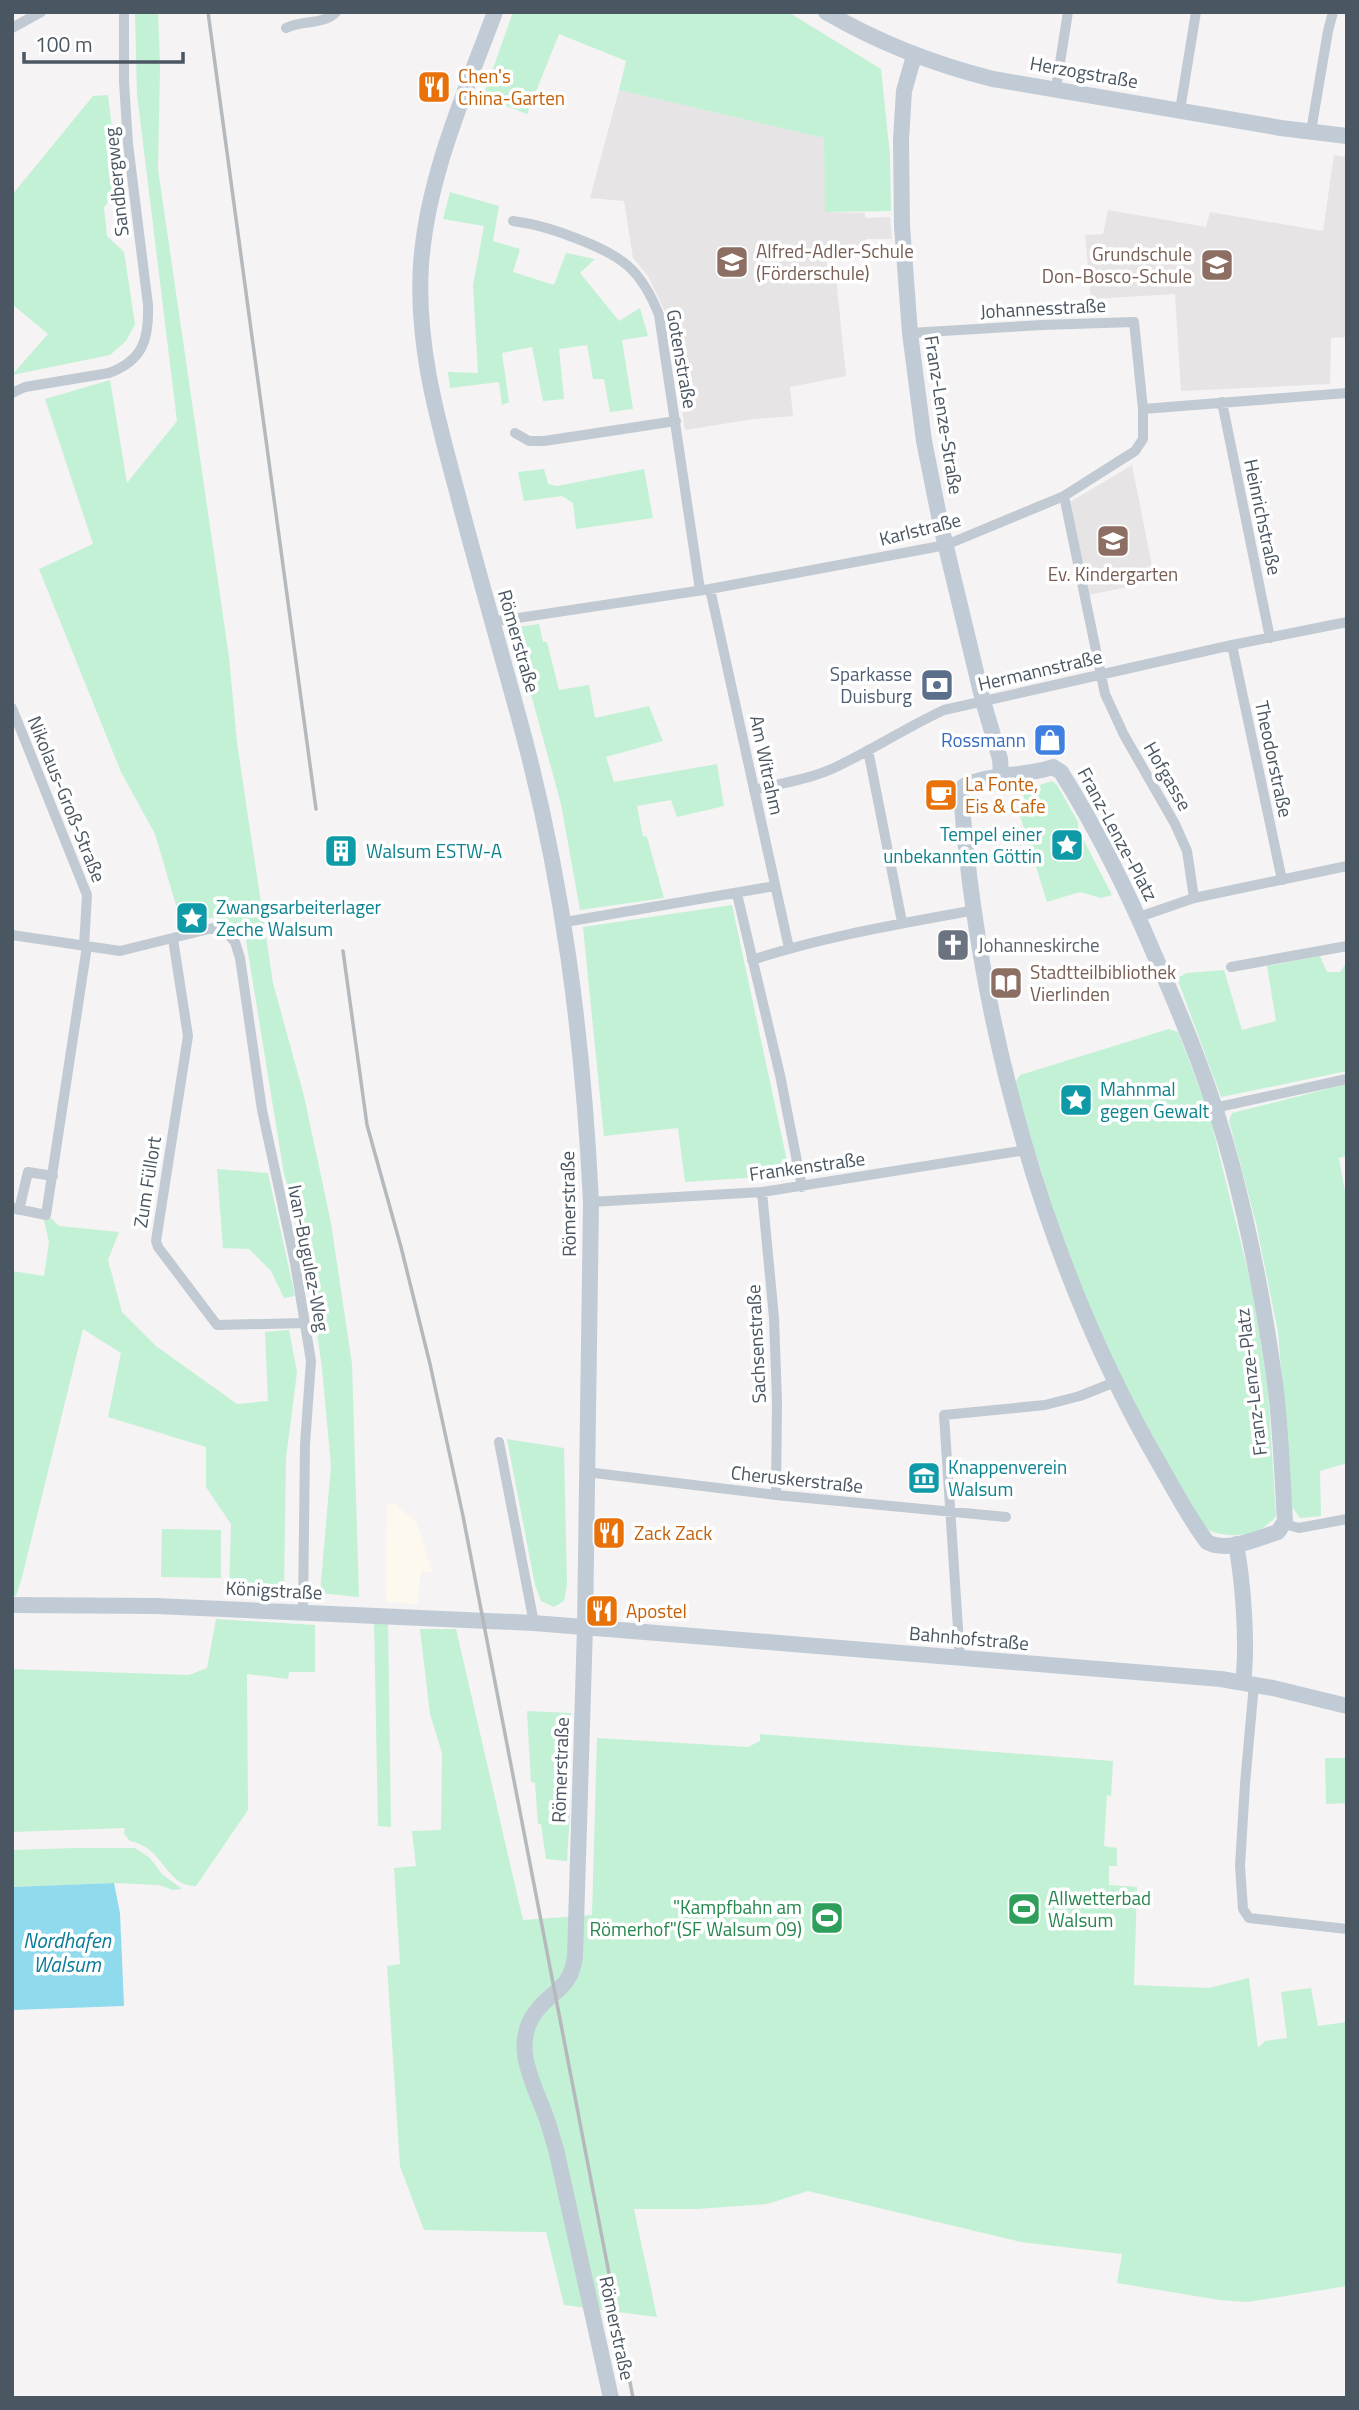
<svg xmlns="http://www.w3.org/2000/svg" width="1359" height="2410" font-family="'Titillium Web',sans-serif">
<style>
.commercial{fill:#fdf9ef}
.education{fill:#e6e4e5}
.green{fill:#c3f1d5}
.water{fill:#90daee}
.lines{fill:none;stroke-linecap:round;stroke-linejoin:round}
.street{stroke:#c1cad2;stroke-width:10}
.secondary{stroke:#c1cbd6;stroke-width:16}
.rail{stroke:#b5b8bd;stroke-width:3.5}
.labels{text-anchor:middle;stroke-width:7;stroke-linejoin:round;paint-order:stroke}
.street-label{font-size:19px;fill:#4a5661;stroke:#fff}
.food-label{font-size:19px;fill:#c56008;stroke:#fff;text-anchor:start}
.education-label{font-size:19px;fill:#785e54;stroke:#fff;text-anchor:start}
.service-label{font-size:19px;fill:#4e5e75;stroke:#fff;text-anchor:end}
.shop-label{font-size:19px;fill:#366cbe;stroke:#fff;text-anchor:end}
.culture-label{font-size:19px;fill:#0d838f;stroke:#fff;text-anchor:start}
.worship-label{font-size:19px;fill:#5b616d;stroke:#fff;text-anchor:start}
.leisure-label{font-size:19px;fill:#27864d;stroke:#fff;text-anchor:start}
.water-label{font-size:21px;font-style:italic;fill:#0c7c9b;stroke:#fff}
</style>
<rect width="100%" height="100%" fill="#f5f3f3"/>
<path class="commercial" d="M 396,1504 L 417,1523 L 432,1572 L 421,1571 L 418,1604 L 386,1602 L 387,1505 Z"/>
<path class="education" d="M 619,90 L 824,138 L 826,212 L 865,213 L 865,218 L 890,217 L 892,239 L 866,239 L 866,245 L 826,247 L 827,266 L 835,267 L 846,376 L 790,387 L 793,416 L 754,419 L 685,430 L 669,320 L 648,276 L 633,258 L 624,201 L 590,198 Z
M 1334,155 L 1347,157 L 1347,337 L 1331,338 L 1330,384 L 1181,391 L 1175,294 L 1091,299 L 1085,235 L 1103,234 L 1108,210 L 1206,227 L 1210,212 L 1323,231 Z
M 1132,465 L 1155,581 L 1089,595 L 1070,502 Z"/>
<path class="green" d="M 135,12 L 158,12 L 160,65 L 158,169 L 229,657 L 237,743 L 273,983 L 304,1096 L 331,1223 L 352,1364 L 359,1597 L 320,1593 L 331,1466 L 322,1368 L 302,1231 L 284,1174 L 244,928 L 215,917 L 178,926 L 178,912 L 155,834 L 121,772 L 39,569 L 93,544 L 45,399 L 110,380 L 127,483 L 177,421 L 137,94 Z
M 513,12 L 788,12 L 881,69 L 890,155 L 891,211 L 825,212 L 824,138 L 619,90 L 626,61 L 559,34 L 527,114 L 483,97 Z
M 108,95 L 119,189 L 104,207 L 107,236 L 124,252 L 135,324 L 126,341 L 110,355 L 12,375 L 48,334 L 12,304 L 12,195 L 93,96 Z
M 450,192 L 499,206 L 493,241 L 520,249 L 513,272 L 554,285 L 566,253 L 595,259 L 580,273 L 619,321 L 640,308 L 648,336 L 622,340 L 633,409 L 610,412 L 604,379 L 593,379 L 587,345 L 559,349 L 564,399 L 543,401 L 532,347 L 502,353 L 509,402 L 502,405 L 499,382 L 450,388 L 448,372 L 478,373 L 473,285 L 484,226 L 443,219 Z
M 544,469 L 548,484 L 557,486 L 644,469 L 653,518 L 576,529 L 573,503 L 562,496 L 524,501 L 518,472 Z
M 539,624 L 543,642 L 547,642 L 559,690 L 589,685 L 595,718 L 649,706 L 663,741 L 606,757 L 614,782 L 717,764 L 724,806 L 677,817 L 671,800 L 637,806 L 643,836 L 647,837 L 664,898 L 580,910 L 561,804 L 514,632 L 518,627 Z
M 1052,781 L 1057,785 L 1078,822 L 1078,829 L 1112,895 L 1101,898 L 1080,892 L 1047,902 L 1017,806 L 1026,804 L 1022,791 Z
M 732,905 L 790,1175 L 685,1182 L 678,1128 L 604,1136 L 583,927 Z
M 1320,956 L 1327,972 L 1340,972 L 1347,962 L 1347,1071 L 1221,1097 L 1177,978 L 1187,973 L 1224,970 L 1242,1030 L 1276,1021 L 1267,966 Z
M 1169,1029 L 1178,1032 L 1209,1113 L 1253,1292 L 1268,1390 L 1276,1516 C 1260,1537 1230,1540 1206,1529 L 1117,1381 L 1078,1288 L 1014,1084 L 1020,1075 Z
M 1347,1084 L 1347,1156 L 1339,1158 L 1347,1203 L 1347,1463 L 1320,1471 L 1321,1516 L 1300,1518 L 1292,1507 L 1278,1332 L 1256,1223 L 1229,1121 L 1232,1113 Z
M 217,1169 L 268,1173 L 295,1296 L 284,1298 L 271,1271 L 249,1249 L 223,1248 Z
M 43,1216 L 49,1216 L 59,1226 L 119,1232 L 108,1260 L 122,1312 L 156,1346 L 237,1404 L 268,1401 L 265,1332 L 289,1330 L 297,1372 L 286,1458 L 284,1593 L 229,1594 L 231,1524 L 206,1487 L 206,1447 L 108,1417 L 121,1353 L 83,1329 L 22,1577 L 16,1596 L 12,1596 L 12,1271 L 44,1276 L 49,1242 Z
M 507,1439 L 564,1448 L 567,1584 L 564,1601 L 554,1607 L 541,1601 L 535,1585 Z
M 162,1529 L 221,1530 L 221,1578 L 161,1577 Z
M 216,1619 L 315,1625 L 315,1672 L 289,1672 L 288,1679 L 247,1674 L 248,1810 L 196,1886 C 165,1887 164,1847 130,1841 L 124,1834 L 125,1828 L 12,1832 L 12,1669 L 189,1675 L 207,1668 Z
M 374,1620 L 388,1621 L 391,1827 L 378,1826 Z
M 420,1629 L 456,1629 L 523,1920 L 592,1915 L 597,1738 L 748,1747 L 760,1741 L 760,1734 L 1113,1761 L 1111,1796 L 1107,1795 L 1104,1846 L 1117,1848 L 1117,1866 L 1109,1866 L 1109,1885 L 1137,1887 L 1134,1985 L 1209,1988 L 1249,1978 L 1258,2048 L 1265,2041 L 1287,2038 L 1281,1992 L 1311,1988 L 1318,2026 L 1347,2022 L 1347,2286 L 1248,2302 L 1219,2300 L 1117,2283 L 1122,2254 L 1021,2242 L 808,2191 L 767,2204 L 696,2209 L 634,2209 L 657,2317 L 564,2305 L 546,2232 L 424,2230 L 400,2166 L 387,1966 L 400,1964 L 394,1868 L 416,1866 L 412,1831 L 441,1830 L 442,1753 L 430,1714 Z
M 527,1711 L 571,1713 L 567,1812 L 570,1813 L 567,1861 L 546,1859 L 541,1824 L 538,1824 L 535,1783 L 531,1782 Z
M 1325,1758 L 1347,1758 L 1347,1803 L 1326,1804 Z
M 76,1848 L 135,1848 L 150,1858 L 162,1874 L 182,1889 L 173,1890 L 159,1885 L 114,1883 L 12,1887 L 12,1850 Z"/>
<path class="water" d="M 114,1883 L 120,1913 L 124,2006 L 12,2010 L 12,1887 Z"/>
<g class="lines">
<path class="street" d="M 12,28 L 41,12
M 286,28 C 302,20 324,25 336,12
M 1056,88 L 1068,12
M 1180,110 L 1196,12
M 1311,131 L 1328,31 L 1333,12
M 513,221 C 536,224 556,230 578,239 C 622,256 641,269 659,315 L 700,590
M 910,333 L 1042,325 L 1134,322 L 1143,409
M 12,393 L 25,387 L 109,373 C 144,360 149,338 148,305 L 128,144 L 124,82 L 124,12
M 1222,402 L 1270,638
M 515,433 L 529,441 L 544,441 L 676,421
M 1064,496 L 1105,694 L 1124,735 L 1175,824 L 1187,851 L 1194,898
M 710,589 L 789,948
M 491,622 L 710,589 L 946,545 L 1064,496 L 1135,451 L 1143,439 L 1143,409 L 1347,393
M 1232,645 L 1282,880
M 12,708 L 87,895 L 84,946
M 868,750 L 902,922
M 754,790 C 782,783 812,779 838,766 C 874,749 907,727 944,710 L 1232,645 L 1347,622
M 737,894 L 780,1075 L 802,1187
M 1139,917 L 1194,898 L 1347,866
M 565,922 L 775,886
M 12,935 L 120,951 L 213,928 L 225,931 L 235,942 L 240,958 L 262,1110 L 295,1263 L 311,1361 L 305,1444 L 303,1612
M 173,939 L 188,1036 L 156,1241 L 158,1247 L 217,1325 L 305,1323
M 752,960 C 825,936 900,924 975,910
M 1231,967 L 1347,946
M 1214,1108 L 1347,1079
M 762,1192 L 774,1318 L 777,1401 L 776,1495
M 591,1202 L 762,1192 L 1026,1150
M 12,1208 L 46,1215 L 87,946
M 19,1210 L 28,1172 L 53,1176
M 499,1442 L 534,1623
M 586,1472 L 776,1495 L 1006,1517
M 1284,1524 L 1299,1528 L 1347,1519
M 960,1659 L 944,1415 L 1045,1405 L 1080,1396 L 1115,1382
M 1254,1684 L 1245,1784 L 1240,1866 L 1243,1909 L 1249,1918 L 1347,1929"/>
<path class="secondary" d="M 495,12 C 465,93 427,177 421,265 C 416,342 436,414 456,488 C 476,565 498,641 519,718 C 563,878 583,1037 591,1202 L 585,1627 L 575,1957 C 570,1991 552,1989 535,2013 C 511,2046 534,2084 546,2117 C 550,2127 552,2138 556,2149 L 611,2398
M 826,12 C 879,43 933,64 993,79 L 1281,128 L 1347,136
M 914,56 L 904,91 L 901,140 L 902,226 L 910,333 L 924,441 L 941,526 L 983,701 L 1000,759 L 1001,774
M 1053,767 L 1061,772 C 1098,831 1128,892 1155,956 C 1185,1024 1213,1093 1232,1165 C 1251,1237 1265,1310 1275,1383 C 1281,1428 1282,1475 1285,1521 L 1278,1532 C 1258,1538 1227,1553 1207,1542 C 1189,1518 1175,1491 1160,1465 C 1044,1266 978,1022 961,793 L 964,786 C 993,773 1022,777 1053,767 Z
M 1236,1544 C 1243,1581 1248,1645 1243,1682
M 12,1605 L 156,1606 L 534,1623 L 1221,1679 L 1273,1688 L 1347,1706"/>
<path class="rail" d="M 208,12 L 316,809
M 343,951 L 367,1125 L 401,1247 L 430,1364 L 463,1516 L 633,2398"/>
</g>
<defs>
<symbol id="restaurant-square" viewBox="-11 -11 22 22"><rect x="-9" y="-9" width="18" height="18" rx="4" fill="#e8710a" stroke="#fff"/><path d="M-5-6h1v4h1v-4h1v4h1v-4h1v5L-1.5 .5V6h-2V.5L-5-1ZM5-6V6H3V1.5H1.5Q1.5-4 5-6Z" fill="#fff"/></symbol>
<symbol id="school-square" viewBox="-11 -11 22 22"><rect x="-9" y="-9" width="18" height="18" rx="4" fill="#8d6e63" stroke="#fff"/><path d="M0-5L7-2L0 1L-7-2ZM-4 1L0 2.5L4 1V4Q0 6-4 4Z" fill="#fff"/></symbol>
<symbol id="bank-square" viewBox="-11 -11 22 22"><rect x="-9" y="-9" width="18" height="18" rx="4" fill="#5c6f8a" stroke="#fff"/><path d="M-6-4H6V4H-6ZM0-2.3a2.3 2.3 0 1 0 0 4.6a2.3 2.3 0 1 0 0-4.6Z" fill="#fff"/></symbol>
<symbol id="shop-square" viewBox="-11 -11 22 22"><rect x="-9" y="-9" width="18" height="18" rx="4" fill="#3f7fe0" stroke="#fff"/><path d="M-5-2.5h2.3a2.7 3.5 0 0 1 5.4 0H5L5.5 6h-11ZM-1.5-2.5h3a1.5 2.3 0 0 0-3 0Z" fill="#fff"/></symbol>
<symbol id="cafe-square" viewBox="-11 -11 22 22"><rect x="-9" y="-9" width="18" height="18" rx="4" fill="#e8710a" stroke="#fff"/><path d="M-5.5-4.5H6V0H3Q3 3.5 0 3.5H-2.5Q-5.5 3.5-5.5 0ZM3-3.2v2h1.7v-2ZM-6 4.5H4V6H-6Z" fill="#fff"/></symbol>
<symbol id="sight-square" viewBox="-11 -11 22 22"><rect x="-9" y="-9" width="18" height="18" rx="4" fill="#0f9aa8" stroke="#fff"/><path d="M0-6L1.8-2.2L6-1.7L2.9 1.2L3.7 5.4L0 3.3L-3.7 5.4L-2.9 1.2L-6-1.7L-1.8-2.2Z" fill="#fff"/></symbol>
<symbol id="building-square" viewBox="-11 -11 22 22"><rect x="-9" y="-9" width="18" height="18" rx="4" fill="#0f9aa8" stroke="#fff"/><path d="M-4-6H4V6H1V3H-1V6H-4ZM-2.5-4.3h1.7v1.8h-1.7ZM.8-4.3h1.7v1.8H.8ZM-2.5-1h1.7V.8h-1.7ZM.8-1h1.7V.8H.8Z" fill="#fff"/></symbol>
<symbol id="church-square" viewBox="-11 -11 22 22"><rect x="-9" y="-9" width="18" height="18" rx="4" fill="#6b7280" stroke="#fff"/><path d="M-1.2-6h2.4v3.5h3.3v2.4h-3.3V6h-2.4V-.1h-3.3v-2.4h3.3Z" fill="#fff"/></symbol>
<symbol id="library-square" viewBox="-11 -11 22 22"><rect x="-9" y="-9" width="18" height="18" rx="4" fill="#8d6e63" stroke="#fff"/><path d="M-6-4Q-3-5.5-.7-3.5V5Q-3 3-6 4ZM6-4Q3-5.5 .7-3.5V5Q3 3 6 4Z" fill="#fff"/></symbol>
<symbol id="museum-square" viewBox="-11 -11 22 22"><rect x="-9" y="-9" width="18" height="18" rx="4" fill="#0f9aa8" stroke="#fff"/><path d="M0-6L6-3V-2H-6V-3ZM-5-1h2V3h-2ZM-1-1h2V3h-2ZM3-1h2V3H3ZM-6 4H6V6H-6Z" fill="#fff"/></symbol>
<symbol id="stadium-square" viewBox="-11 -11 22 22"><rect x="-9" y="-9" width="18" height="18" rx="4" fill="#2e9e5b" stroke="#fff"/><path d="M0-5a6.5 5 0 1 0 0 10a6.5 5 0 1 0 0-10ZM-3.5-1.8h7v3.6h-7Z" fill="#fff"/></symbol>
</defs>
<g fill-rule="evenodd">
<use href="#restaurant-square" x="415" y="68" width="38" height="38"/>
<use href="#school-square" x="713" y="243" width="38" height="38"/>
<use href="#school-square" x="1198" y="246" width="38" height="38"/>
<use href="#school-square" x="1094" y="522" width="38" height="38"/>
<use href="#bank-square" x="918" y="666" width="38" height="38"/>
<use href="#shop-square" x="1031" y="721" width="38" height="38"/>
<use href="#cafe-square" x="922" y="776" width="38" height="38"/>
<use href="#sight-square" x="1048" y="826" width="38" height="38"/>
<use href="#building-square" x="322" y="832" width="38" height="38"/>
<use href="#sight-square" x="173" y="899" width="38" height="38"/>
<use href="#church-square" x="934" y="926" width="38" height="38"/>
<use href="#library-square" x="987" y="964" width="38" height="38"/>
<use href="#sight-square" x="1057" y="1081" width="38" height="38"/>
<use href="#museum-square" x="905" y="1459" width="38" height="38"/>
<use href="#restaurant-square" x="590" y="1514" width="38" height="38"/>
<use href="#restaurant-square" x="583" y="1592" width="38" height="38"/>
<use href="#stadium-square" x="1005" y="1890" width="38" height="38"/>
<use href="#stadium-square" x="808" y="1899" width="38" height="38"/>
</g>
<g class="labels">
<g class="street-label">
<text transform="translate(1084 72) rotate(10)" y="7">Herzogstraße</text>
<text transform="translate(116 182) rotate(-96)" y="7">Sandbergweg</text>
<text transform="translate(1043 308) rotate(-3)" y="7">Johannesstraße</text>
<text transform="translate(682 359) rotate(80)" y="7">Gotenstraße</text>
<text transform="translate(944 415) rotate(81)" y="7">Franz-Lenze-Straße</text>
<text transform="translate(1263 517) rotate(78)" y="7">Heinrichstraße</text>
<text transform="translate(920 529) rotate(-14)" y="7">Karlstraße</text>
<text transform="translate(519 641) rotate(74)" y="7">Römerstraße</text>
<text transform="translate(1040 670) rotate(-13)" y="7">Hermannstraße</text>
<text transform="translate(1274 759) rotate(78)" y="7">Theodorstraße</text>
<text transform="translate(767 765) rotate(78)" y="7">Am Witrahm</text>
<text transform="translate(1168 776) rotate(60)" y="7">Hofgasse</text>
<text transform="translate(67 799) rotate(68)" y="7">Nikolaus-Groß-Straße</text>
<text transform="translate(1118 834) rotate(62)" y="7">Franz-Lenze-Platz</text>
<text transform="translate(807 1166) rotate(-8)" y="7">Frankenstraße</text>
<text transform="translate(147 1182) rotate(-81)" y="7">Zum Füllort</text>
<text transform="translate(568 1204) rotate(-91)" y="7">Römerstraße</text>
<text transform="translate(309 1258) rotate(79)" y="7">Ivan-Bugulez-Weg</text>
<text transform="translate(756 1344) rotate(-93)" y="7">Sachsenstraße</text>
<text transform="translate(1251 1382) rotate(-97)" y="7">Franz-Lenze-Platz</text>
<text transform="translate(797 1479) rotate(6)" y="7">Cheruskerstraße</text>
<text transform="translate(274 1590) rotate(3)" y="7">Königstraße</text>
<text transform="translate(969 1638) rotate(5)" y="7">Bahnhofstraße</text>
<text transform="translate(560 1770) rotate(-88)" y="7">Römerstraße</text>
<text transform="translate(617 2328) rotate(78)" y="7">Römerstraße</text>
</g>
<g class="food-label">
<text x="458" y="83">Chen's<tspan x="458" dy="22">China-Garten</tspan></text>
<text x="965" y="791">La Fonte,<tspan x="965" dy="22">Eis &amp; Cafe</tspan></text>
<text x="634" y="1540">Zack Zack</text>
<text x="626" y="1618">Apostel</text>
</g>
<g class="education-label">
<text x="756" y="258">Alfred-Adler-Schule<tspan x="756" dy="22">(Förderschule)</tspan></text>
<text x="1192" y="261" text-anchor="end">Grundschule<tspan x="1192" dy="22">Don-Bosco-Schule</tspan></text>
<text x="1113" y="581" text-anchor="middle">Ev. Kindergarten</text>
<text x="1030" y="979">Stadtteilbibliothek<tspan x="1030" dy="22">Vierlinden</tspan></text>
</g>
<g class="service-label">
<text x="912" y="681">Sparkasse<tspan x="912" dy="22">Duisburg</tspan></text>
</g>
<g class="shop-label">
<text x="1026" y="747">Rossmann</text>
</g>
<g class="culture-label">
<text x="1042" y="841" text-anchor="end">Tempel einer<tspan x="1042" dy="22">unbekannten Göttin</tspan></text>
<text x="366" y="858">Walsum ESTW-A</text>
<text x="216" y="914">Zwangsarbeiterlager<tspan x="216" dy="22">Zeche Walsum</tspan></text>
<text x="1100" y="1096">Mahnmal<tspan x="1100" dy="22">gegen Gewalt</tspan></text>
<text x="948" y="1474">Knappenverein<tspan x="948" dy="22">Walsum</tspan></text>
</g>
<g class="worship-label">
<text x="978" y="952">Johanneskirche</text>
</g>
<g class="leisure-label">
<text x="1048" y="1905">Allwetterbad<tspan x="1048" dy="22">Walsum</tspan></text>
<text x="802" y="1914" text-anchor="end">"Kampfbahn am<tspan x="802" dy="22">Römerhof"(SF Walsum 09)</tspan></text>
</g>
<g class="water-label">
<text x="67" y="1948">Nordhafen<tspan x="67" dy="24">Walsum</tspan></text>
</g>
</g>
<rect width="1359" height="2410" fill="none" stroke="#4a5661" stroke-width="28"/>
<path d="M24 52v10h159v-10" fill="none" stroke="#4a5661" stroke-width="3.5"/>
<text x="35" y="52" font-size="21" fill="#4a5661" stroke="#ffffff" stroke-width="5" paint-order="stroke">100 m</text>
</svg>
